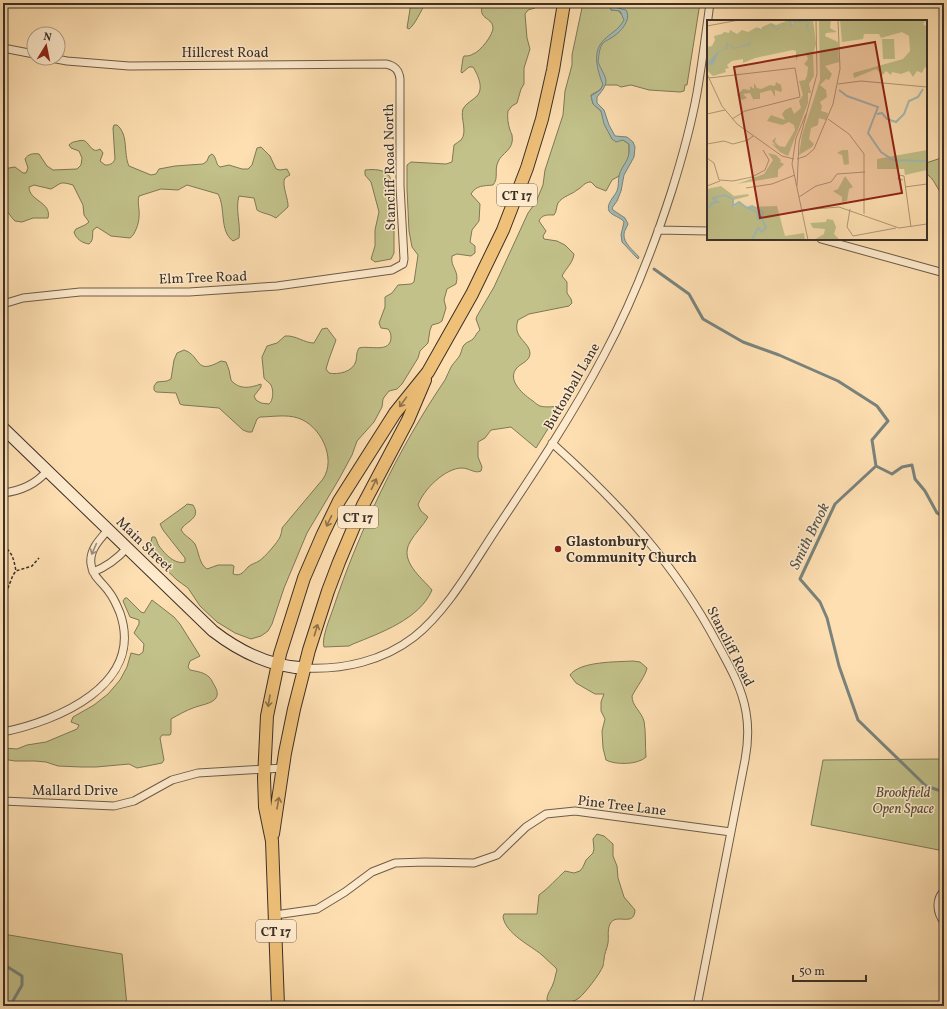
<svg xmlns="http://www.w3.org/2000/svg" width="947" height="1009" font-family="Vollkorn,serif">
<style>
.green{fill:#c2c18a;stroke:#7e7859}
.water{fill:#a2bbb5;stroke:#79837d}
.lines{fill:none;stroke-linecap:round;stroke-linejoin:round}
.stream{stroke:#79837d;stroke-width:3}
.street-casing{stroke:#6c5c4a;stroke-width:9}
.secondary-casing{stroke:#3b3028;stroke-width:13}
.primary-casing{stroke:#3b3028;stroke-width:14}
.path{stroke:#3b3028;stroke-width:1.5;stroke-dasharray:3 2;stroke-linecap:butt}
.street{stroke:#feeacc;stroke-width:7}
.secondary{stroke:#feeacc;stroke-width:11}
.primary{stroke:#efc078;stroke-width:12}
.oneway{stroke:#8c714c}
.oneway2{stroke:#9c8d7a}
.poi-dot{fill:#8f2418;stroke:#feeacc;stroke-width:1.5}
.labels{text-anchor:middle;stroke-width:3;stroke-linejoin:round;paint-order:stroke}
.shield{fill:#feeacc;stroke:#766859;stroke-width:1}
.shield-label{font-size:13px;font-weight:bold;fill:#3b3028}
.street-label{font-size:14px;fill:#3b3028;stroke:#feeacc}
.poi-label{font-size:14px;font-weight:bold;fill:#3b3028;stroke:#feeacc;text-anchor:start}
.park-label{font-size:14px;font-style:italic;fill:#564d3c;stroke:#feeacc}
.water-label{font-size:15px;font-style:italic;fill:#55534b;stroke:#feeacc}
.inset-river{fill:none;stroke:#a2bbb5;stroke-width:2}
.inset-road{fill:none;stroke:#b0997a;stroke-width:1}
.view{fill:#8f2418;fill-opacity:0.15;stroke:#8f2418;stroke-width:2}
.inset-edge{fill:none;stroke:#3b3028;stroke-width:2}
</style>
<rect width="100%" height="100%" fill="#fedfb1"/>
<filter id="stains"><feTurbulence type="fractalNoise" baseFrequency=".005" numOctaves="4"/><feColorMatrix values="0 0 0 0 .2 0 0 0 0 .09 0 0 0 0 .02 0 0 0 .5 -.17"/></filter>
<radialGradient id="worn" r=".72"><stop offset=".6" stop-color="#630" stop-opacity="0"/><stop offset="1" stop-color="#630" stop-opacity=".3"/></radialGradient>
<path class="green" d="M 411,3 L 426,3 C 421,10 415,25 409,29 L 407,28 Z
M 483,3 L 538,3 L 535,8 L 528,10 L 525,14 L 527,38 L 530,49 L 524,68 L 524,84 L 521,89 L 517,103 L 512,106 L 508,111 C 507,117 508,124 510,130 C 510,131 512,134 512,135 C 515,150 501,153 498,162 C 494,170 499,178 493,185 C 484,186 476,185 471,194 L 480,204 L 479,221 L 472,230 L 470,242 L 475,246 L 475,253 L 471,256 L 457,254 L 452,256 C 450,268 460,270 456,284 L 447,289 L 444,300 L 446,308 L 442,321 L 439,323 L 432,325 L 430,330 L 428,343 L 420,351 L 418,358 L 402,384 L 397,389 L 389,391 L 385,396 L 383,399 L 382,407 L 374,422 L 357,441 L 352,455 L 339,479 L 307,533 L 284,588 L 272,624 L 268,631 L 261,636 L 251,639 L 235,633 L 217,622 L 200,606 L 188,588 L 177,580 L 156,560 L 148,551 L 150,547 L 152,537 L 155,537 C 157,540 157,543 159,546 C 165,554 175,565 185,562 L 185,558 L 163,530 L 160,524 L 185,506 L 187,504 L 193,505 C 202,519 185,521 181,530 C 184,536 191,538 195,544 C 199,552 199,564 207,569 L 218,565 L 232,565 L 234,566 L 233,574 C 241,577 244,571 248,567 C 251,564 256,563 259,561 C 264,558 278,542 280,537 C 281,534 282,531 282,528 L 323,479 C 337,458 320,425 298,418 C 286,414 271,417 260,417 L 257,419 L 252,432 L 248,432 L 243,430 L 219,408 L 183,405 L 180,404 L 176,393 L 156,392 L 154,390 L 154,386 L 157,382 L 167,381 L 171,379 L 174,360 L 177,353 L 184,350 C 202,356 194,376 221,361 L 226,362 L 229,370 L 231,380 C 239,390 250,388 261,384 L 261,387 L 254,396 L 256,400 L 261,403 L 269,404 C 273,401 274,391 271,385 C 269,382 266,381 264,378 L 262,357 L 267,346 L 277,343 L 285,336 C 296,335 304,343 314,343 L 322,329 L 327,328 L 336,340 L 329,359 L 326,369 L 329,373 C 338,375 353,372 356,361 C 357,356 356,353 359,348 C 369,345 391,354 391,337 C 391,334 390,331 388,329 L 381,328 L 379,323 L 385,307 L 385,297 L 392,293 L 398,285 L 411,284 L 414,282 L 418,255 L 412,247 L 409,231 L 407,189 L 407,165 L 411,162 L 446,164 L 452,162 L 454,145 C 456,143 459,142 461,140 C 468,132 460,118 463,109 C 466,103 472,101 477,96 C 484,88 478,75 473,67 L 469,67 L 462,73 L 461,72 L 463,58 L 464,56 C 467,56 470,56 473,54 C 480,52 494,34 493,27 C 491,16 477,20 483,3 Z
M 583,3 L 609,3 L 611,10 L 618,10 L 621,14 L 622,9 L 614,7 L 612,3 L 700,3 L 687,85 L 685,85 L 684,91 L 680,92 L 649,90 L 631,85 L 621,87 L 617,85 L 603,85 L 600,90 L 591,95 L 593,104 L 601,111 L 612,139 L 623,140 L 629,144 L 629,156 L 626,163 L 619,176 L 612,180 L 606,191 L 596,187 L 591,182 C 584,182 583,187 577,190 C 571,195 563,196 558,203 C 556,207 557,211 554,215 C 548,215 542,214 539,221 L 546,231 L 543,236 L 544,239 L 557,241 L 565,245 L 574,254 C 573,263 566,268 562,276 L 567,282 L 567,293 L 571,299 L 572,303 L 569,306 L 529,314 L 518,320 C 512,338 529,341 530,353 C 530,362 520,363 516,369 C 507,381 524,395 533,401 C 535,403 538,405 540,406 C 547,408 556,406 562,406 L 536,448 L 511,427 L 491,430 L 485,438 L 478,442 L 478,457 L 482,467 L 481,471 C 475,474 469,468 462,468 C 445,468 423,490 418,505 L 421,511 L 428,517 C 423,526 415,533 410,542 C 399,561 421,577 432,590 C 420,619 380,633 353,644 L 349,646 L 324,647 C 321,639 330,618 333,609 C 359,531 398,449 445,380 C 447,376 449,371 451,367 C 454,362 458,359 460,355 C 462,351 462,346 465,344 C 467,342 471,341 473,339 C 476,336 476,333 480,330 L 476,319 L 477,316 L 494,287 L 517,237 L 528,213 L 536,202 L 543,185 L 545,170 L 563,115 L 565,91 L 572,65 L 572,55 Z
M 114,125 L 117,125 C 129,135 123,153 129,166 L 151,175 L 156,174 L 159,169 L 175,166 L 203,164 L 207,161 L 209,156 L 212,154 C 217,157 215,164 220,167 L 229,165 L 242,169 L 248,169 L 252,165 L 257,148 L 261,147 L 270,156 L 276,169 L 280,170 L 287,169 L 290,175 C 288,176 286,177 285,178 C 281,184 289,200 288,207 L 276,218 C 268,213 263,214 257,210 L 254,198 L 239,196 C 235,209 241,224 239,238 L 233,241 C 219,231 226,208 218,194 L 187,185 L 178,190 L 161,189 L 139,196 C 137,203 140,210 139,217 C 139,223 135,235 130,238 L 111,236 L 97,227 L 93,230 C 92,236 94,240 89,244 C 82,243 76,239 74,232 L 76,229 L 85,225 L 89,222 L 84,215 L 83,205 L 73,185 C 59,181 62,183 51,189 L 34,185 L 29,187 C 29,201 52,202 48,218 L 33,218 L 22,222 L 15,221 L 13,219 L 3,206 L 3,169 L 15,167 L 23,173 L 26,173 L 28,168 L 25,159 C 28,154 33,153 39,154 L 47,166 L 53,170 L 77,169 L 81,165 L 82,158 L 79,151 L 71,148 L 69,145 C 72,142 73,142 78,141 C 88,138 87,146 94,150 C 96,151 98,150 100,149 L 103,153 L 100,161 L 105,165 C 110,165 113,164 115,159 L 113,128 Z
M 944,157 L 944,197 C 937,190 934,177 926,174 L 926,163 Z
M 365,170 C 374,169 385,169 390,177 L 394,215 L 394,253 L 391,259 L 375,262 L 371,259 L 375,246 L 375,230 L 379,212 L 371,182 L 365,175 Z
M 125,598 L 127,598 L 141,612 L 144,613 L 152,600 L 174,617 L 180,624 L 200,656 L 190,661 L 188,667 L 190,670 C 200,672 209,673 213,683 C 216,688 219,693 216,698 C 212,704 200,705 193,708 C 185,711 178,715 171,719 L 171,733 L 170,735 L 162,735 L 160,738 L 164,760 L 162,763 L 137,768 L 129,764 L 96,767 L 81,767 L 58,766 L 46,762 L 35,761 L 15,761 L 3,759 L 3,748 L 17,749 L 27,745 L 46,742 L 77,729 L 79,725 L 71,722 L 73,717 L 94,705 L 108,694 L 120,680 L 127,667 L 131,653 L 139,655 L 143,652 L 144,644 L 134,633 L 139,624 L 139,620 L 130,617 L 123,601 Z
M 633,661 L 640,662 L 647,668 C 646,675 636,688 632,696 C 632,706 641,711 644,721 C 646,732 645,746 646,757 C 638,765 615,765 606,760 L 603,748 L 602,731 L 605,719 L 601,711 L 601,702 L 604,694 L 595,694 L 576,683 L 570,675 C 580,661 617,662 633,661 Z
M 944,759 L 944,851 L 811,825 L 823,760 Z
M 597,834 L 604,836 L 613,844 L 613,856 L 617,866 L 618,878 L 624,897 L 635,910 C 634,928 616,912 610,924 C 607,930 609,937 608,943 C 607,949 604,954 604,960 C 603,964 604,963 603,966 C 600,974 585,993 579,998 C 572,1004 553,1005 547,1000 C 547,993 551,990 553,984 C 555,980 555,975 557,970 L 556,968 C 551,964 547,959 542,955 C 530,945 506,934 503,917 L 504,914 L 537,914 L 539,895 C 549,888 556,879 565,871 L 574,873 L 580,871 L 583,867 L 586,860 L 593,853 L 594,849 L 593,839 Z
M 3,934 L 122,954 L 127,1006 L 3,1006 Z"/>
<path class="water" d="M 609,3 L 612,3 L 614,7 L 626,10 C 632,20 620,33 611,38 C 608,40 605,41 603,43 C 599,48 599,56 598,62 C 605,79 612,80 597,97 L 597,103 L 604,110 L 609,125 L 615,136 L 627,137 L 633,142 L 635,147 L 634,157 L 624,175 L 621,191 L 617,201 L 612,208 L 613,210 L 625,218 L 628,224 C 627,227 624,231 624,234 C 623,243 634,251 639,257 L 638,259 L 622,242 L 621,235 L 624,222 C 621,217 612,216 609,211 C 606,204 614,197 617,191 C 619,186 618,181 619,176 C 622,163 631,162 629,144 L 623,140 L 616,142 L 612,139 L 604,124 L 601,111 L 593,104 L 591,96 L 600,90 L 603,85 C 597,69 591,50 606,38 C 615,30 618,30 624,20 L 620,11 L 611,10 Z"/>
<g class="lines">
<path class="stream" d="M 654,269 L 689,294 L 703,319 L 743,342 L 779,355 L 838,381 L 877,406 L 888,421 L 872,440 L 876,466 L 835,504 L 800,579 L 820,602 L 827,618 L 839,666 L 858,720 L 926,786 L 944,792
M 876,466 L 892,474 L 902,467 L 912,465 L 915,479 L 925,491 L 937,513 L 944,517
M 3,964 L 22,976 L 22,985 L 10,1006"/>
<defs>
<path id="street" d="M 3,48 L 34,54
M 658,230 L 708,231
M 821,239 L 944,273
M 3,304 L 23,298 L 80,292 L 189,292 L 277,286 L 392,270 L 403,264 L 404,259 L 400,186 L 400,79 C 399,70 395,66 386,64 L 129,66 L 67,61 L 51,58
M 552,443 C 620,504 676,565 718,645 C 730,667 742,688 746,712 C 749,729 748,744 745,760 L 697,1006
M 3,493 C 20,491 36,484 47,471
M 93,572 C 106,567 118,558 127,548
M 305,668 C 343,670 383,661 414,637 C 447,611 472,566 495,531 C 533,474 572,416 604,355 C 632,303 654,246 672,190 C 682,158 691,126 697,93 C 702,64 706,33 710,3
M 3,732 C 57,721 145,685 120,613 C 117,606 114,598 109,592 C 103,583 92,576 91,564 C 89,550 100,539 108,530
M 3,801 L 114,806 L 134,801 L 172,780 L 198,773 L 283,768
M 944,891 C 935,900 937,913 944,922
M 275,915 L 317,909 L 345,892 L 372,872 L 395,863 L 425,862 L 474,863 L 497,855 L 526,827 L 546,814 L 575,811 L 731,832
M 278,1005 L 307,1006"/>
<path id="secondary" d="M 3,428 L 213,631 C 239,651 271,667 305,668"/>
<path id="primary" d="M 273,834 L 285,753 L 294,709 L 309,650 L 328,591 L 339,562 L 363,505 L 408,420 L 425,380
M 278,1006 L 272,841 L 265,807 L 264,778 L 267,716 L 280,654 L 304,578 L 323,534 L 339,501 L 395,413 L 428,372 L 472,294 L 503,230 L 527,168 L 542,119 L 553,70 L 564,3"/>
</defs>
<use href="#street" class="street-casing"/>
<use href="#secondary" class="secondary-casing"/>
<use href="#primary" class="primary-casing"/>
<path class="path" d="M 3,519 L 3,526
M 3,546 C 13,552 14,561 16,571
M 3,590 L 8,588 L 13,575 L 16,571 L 32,566 L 39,558"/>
<use href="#street" class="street"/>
<use href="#secondary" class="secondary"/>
<use href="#primary" class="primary"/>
</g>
<defs><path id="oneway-shaft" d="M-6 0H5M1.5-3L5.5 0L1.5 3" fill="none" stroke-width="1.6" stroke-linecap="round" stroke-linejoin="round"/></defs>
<g class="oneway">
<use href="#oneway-shaft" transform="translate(403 402) rotate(126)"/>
<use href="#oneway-shaft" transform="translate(374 484) rotate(-64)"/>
<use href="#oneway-shaft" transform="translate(329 521) rotate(116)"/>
<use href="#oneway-shaft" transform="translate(316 630) rotate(-73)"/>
<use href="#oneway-shaft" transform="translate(269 701) rotate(99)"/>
<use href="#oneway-shaft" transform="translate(278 803) rotate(-80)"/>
</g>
<use class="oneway2" href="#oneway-shaft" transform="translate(94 549) rotate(114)"/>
<circle class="poi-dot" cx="558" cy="549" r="4"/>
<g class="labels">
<g class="shield">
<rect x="497" y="184" width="40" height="22" rx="3"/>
<rect x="338" y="506" width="40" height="22" rx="3"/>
<rect x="256" y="920" width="40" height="22" rx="3"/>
</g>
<g class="shield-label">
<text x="517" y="200">CT 17</text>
<text x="358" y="522">CT 17</text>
<text x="276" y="936">CT 17</text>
</g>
<g class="street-label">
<text x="225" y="57">Hillcrest Road</text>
<text transform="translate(389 167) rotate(-91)" y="5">Stancliff Road North</text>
<text transform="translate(203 277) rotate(-2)" y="5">Elm Tree Road</text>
<text transform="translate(571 386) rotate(-60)" y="5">Buttonball Lane</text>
<text transform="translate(145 544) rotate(44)" y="5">Main Street</text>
<text transform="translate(731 646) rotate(63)" y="5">Stancliff Road</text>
<text x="75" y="795">Mallard Drive</text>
<text transform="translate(622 805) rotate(7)" y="5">Pine Tree Lane</text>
</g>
<g class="poi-label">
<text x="566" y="546">Glastonbury<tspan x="566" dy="16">Community Church</tspan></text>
</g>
<g class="park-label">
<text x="903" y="797">Brookfield<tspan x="903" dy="16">Open Space</tspan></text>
</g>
<g class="water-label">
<text transform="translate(809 536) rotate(-64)" y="5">Smith Brook</text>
</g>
</g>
<g transform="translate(707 20)">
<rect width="220" height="220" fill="#fedfb1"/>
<path d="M 82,0 L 99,0 L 90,0 L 85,3 L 85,5 L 88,2 L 106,0 L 109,24 L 106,35 L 107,56 L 102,64 L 104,73 L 101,73 L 101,83 L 81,136 L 73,132 L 64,123 L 69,126 L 65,121 L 69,117 L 68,122 L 72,126 L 78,127 L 88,110 L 87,105 L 82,102 L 75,105 L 60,101 L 64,95 L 78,100 L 75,94 L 78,90 L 84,87 L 87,94 L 94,88 L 92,81 L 96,75 L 92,61 L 98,60 L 100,56 L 101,47 L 97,44 L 101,39 L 99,33 L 92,34 L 89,41 L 89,31 L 86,30 L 48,38 L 36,43 L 36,39 L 25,41 L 20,45 L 22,48 L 18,49 L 19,52 L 6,56 L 0,50 L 0,27 L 5,26 L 8,20 L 7,16 L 15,14 L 17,12 L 22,13 L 23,10 L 30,14 L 35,10 L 41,12 L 50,7 L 54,10 L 55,7 L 64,3 L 69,5 ZM 112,0 L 124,0 L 123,8 L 130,12 L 119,13 L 118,16 L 131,22 L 132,42 L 118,46 L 125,54 L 122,60 L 119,59 L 113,65 L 119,70 L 120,77 L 113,82 L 115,86 L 114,91 L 121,93 L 119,100 L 112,98 L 111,105 L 104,108 L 102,119 L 107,124 L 105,127 L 92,135 L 95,115 L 113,60 ZM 133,0 L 219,0 L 216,4 L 220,7 L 220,49 L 218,47 L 215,53 L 210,51 L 206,57 L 202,51 L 194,54 L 185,52 L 184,55 L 179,51 L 176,55 L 169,49 L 147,58 L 146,53 L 196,39 L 203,31 L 202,16 L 195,12 L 174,18 L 172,14 L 157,14 L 156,19 L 135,22 ZM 175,19 L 187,19 L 188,39 L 176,39 ZM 69,62 L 74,65 L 75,70 L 74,72 L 68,70 L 68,77 L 64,70 L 53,73 L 53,79 L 47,79 L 47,81 L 43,73 L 36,74 L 40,78 L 35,80 L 30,75 L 36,69 L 43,70 L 43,66 L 47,69 L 47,63 L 50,68 L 54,69 L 63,65 L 68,66 ZM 135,130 L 141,130 L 142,144 L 137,145 L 135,135 L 130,133 ZM 220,130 L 220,150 L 198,155 L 197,149 L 170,149 L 170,139 ZM 61,133 L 69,135 L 74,140 L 73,142 L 77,144 L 71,150 L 71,157 L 30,164 L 57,154 L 66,140 ZM 138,156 L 146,167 L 142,169 L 140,181 L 135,182 L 135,177 L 126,171 L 131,169 ZM 14,166 L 27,176 L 41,174 L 42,176 L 26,180 L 27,187 L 32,182 L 39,187 L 70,186 L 78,216 L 97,213 L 98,220 L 0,220 L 0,169 ZM 120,199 L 126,200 L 129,207 L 127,214 L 133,220 L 107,220 L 117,214 L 118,209 L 106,208 L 103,203 L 119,202 Z" fill="#c2c18a"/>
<path d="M 101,0 L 102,5 L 99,8 L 106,16 L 98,8 L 101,2 L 88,2 L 84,7 L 83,5 L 83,1 L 70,10 L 63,5 L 56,10 L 50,10 L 45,19 L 42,18 L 44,23 L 42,25 L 27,29 L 21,23 L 20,29 L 12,32 L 6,45 L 0,44 L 10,32 L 18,29 L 20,22 L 28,28 L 43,23 L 42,18 L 45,18 L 52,8 L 55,10 L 64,4 L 70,9 L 83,1 L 84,1 L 84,6 L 87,1 Z" fill="#a2bbb5"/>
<path class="inset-river" d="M 132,70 L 140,76 L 171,87 L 161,113 L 174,132 L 186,140 L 220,141M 170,94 L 175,93 L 180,99 L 189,102 L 197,94 L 202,81 L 211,77 L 216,69M 42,188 L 50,193 L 51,199 L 54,198M 0,190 L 5,183 L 11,182 L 6,178 L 18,175 L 26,179 L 26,186 L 32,182 L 40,188 L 45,186 L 56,192 L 54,198 L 59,207 L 55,212 L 51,208 L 45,220"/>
<path class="inset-road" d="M 0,6 L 32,0M 0,54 L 15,86 L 30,104 L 75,136 L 87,139M 2,58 L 88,48 L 93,77 L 38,91 L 25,99M 131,64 L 154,61 L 220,67M 0,94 L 18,90M 99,94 L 89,118 L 85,144 L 101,220M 121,99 L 142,114 L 157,134 L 157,194M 0,124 L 17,121 L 26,124 L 41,120 L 46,116M 0,138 L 7,143 L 12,160 L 26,161 L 45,157 L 58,150 L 62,140 L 56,130M 90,139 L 99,136 L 107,129 L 126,84 L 133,49 L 131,0M 196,160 L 191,159 L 192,155 L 197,156 L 204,207M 0,166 L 13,161M 90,166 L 92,122 L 110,54 L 109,0M 198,167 L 220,164M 39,168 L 65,164 L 88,155M 92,177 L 109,166 L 124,162 L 130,154 L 158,152M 143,189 L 140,207 L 146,216 L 189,208M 95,190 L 132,187 L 192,208 L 220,204"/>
<path class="view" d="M 168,22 L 195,173 L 53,198 L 27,47 Z"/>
<rect width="220" height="220" class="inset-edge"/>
</g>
<rect width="947" height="1009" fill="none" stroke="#fedfb1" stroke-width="16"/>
<rect x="4" y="4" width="939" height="1001" fill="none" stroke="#3b3028" stroke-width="2"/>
<rect x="8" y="8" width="931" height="993" fill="none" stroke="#3b3028"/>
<g transform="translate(46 46) rotate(10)"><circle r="19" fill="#feeacc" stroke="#b0a08a"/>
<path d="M0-3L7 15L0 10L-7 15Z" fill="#8f2418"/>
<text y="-6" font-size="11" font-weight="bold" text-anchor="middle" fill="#3b3028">N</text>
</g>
<path d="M793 975v6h73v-6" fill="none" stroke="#3b3028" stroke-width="2"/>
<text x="799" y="975" font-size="12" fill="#3b3028" stroke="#feeacc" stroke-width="3" paint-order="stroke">50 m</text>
<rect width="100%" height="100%" filter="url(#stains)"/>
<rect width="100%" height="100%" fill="url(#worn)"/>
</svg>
